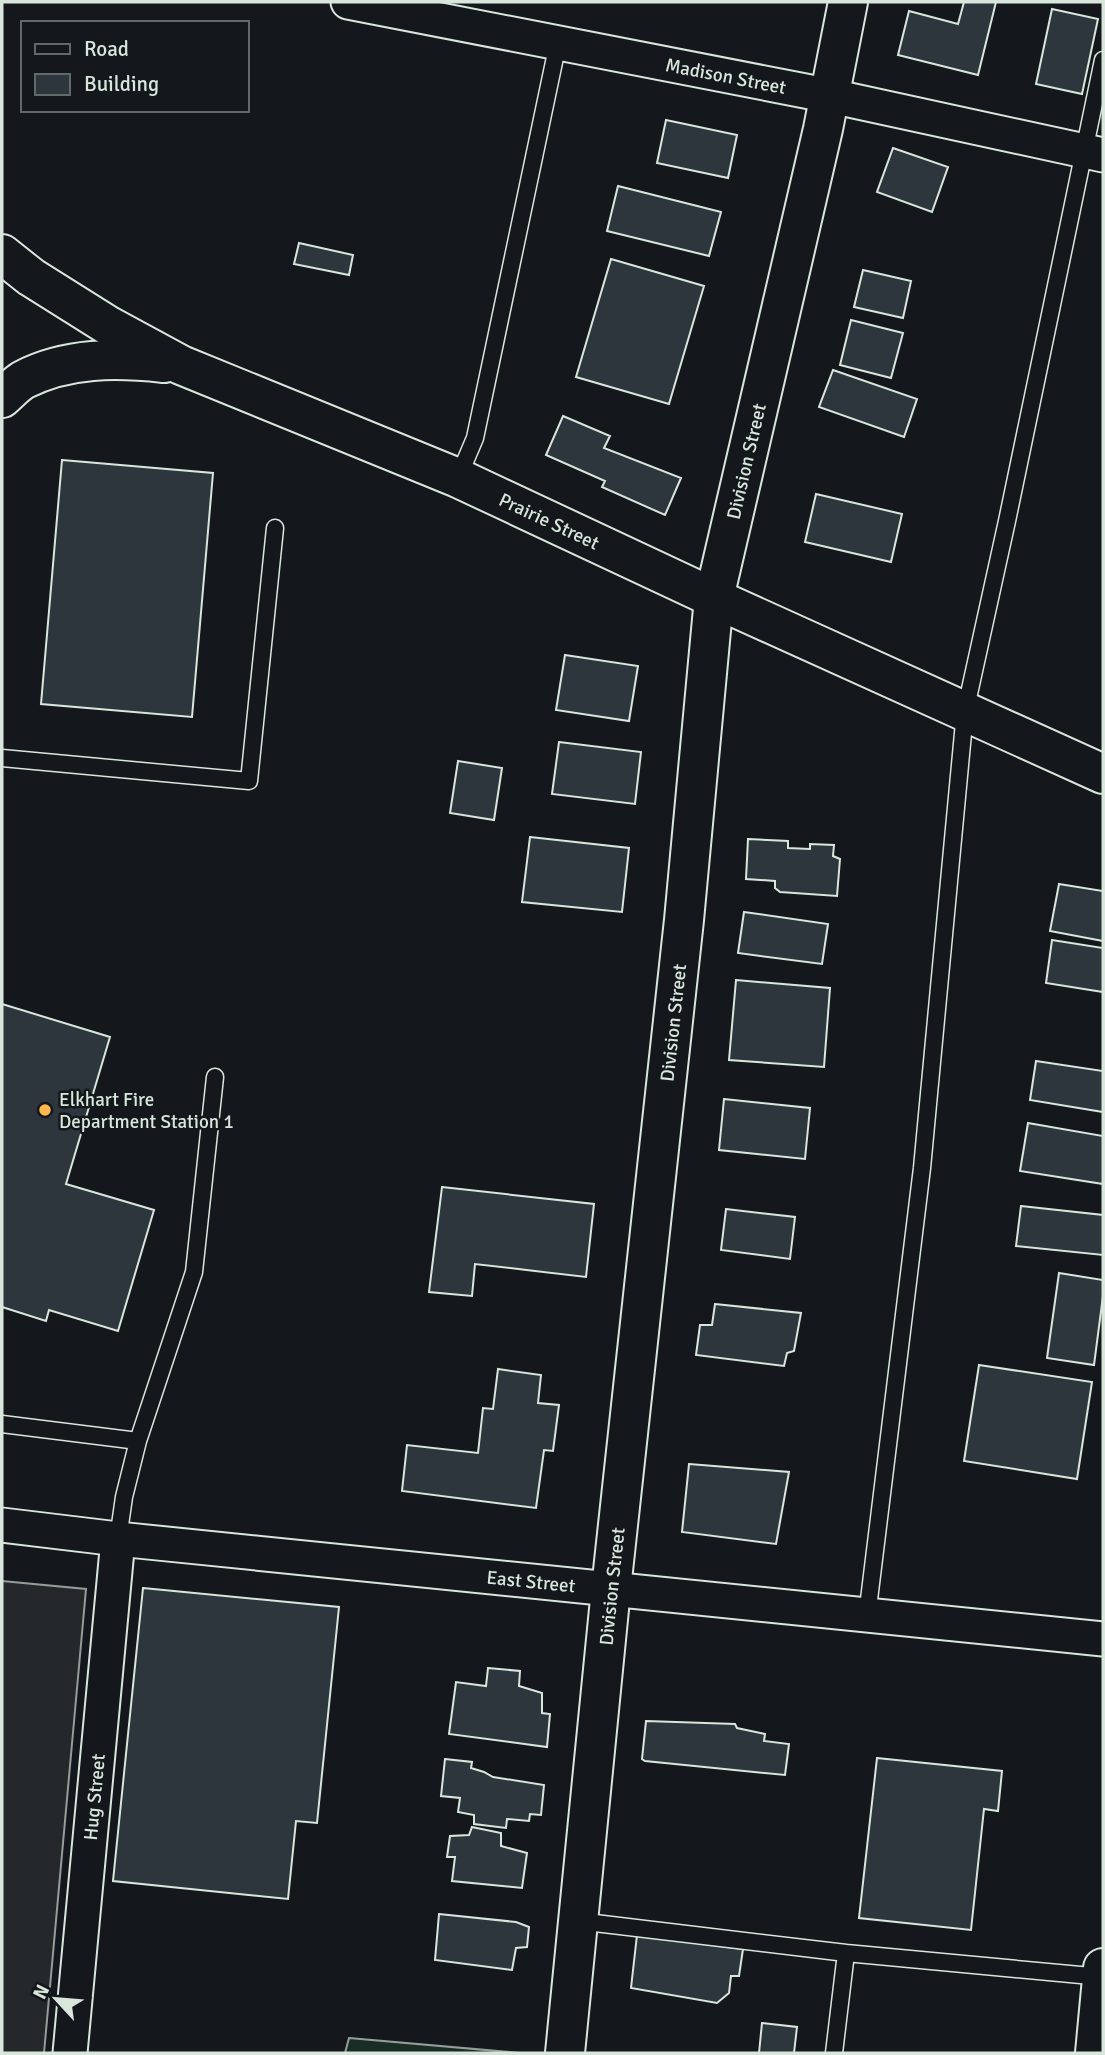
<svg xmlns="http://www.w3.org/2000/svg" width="1105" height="2055" font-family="Signika,sans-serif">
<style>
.green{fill:#1a2d24;stroke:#939e99;stroke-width:2}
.parking{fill:#24282b;stroke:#939e99;stroke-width:2}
.building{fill:#2c363c;stroke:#d8e6dc;stroke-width:2}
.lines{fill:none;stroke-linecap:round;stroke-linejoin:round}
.service-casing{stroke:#d8e6dc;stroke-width:19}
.minor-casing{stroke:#d8e6dc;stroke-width:37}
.tertiary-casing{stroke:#d8e6dc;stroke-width:42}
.secondary-casing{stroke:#d8e6dc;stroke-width:42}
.service{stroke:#14181c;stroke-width:16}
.minor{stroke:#14181c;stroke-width:33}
.tertiary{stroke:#14181c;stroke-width:38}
.secondary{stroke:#14181c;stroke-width:38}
.poi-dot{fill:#ffb74d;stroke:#14181c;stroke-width:2.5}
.labels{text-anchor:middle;stroke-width:5;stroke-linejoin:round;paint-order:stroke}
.street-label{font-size:19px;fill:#d8e6dc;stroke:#14181c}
.poi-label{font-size:19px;fill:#d8e6dc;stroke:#14181c;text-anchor:start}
</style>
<rect width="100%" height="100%" fill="#14181c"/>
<path class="green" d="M 349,2038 L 520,2053 L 345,2053 Z"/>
<path class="parking" d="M 2,1581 L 86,1589 L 44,2053 L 2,2053 Z"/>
<path class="building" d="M 964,2 L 996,2 L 978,75 L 898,55 L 909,11 L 958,24 Z
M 1052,9 L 1098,19 L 1082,94 L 1036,84 Z
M 666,120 L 737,135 L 728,178 L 657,163 Z
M 893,148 L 948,167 L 932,212 L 877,192 Z
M 618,186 L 721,212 L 709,256 L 607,231 Z
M 299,243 L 353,255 L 349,275 L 294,264 Z
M 611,259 L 704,286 L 669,404 L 576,377 Z
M 863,270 L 911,281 L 903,318 L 854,307 Z
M 851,320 L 903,333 L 891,378 L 840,365 Z
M 833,370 L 917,399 L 904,437 L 819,407 Z
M 563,416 L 610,436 L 604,448 L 681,478 L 665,515 L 602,487 L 605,481 L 546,455 Z
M 62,460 L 213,473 L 192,717 L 41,704 Z
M 816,494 L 902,514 L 891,562 L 805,542 Z
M 565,655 L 638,666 L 629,721 L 556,710 Z
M 559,742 L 641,752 L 635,804 L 552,794 Z
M 458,761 L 502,768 L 494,820 L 450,813 Z
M 530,837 L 629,848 L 622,912 L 522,902 Z
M 748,839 L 788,841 L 788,848 L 810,849 L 810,844 L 834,845 L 833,856 L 840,859 L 837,896 L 780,892 L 775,888 L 775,881 L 746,879 Z
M 1059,884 L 1103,891 L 1103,941 L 1050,931 Z
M 744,912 L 828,924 L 822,964 L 738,953 Z
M 1052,940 L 1103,948 L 1103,992 L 1046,983 Z
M 736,980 L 830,988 L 824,1067 L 729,1060 Z
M 2,1004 L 110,1037 L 66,1184 L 154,1210 L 118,1331 L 49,1310 L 46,1321 L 2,1307 Z
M 1036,1061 L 1103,1071 L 1103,1112 L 1030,1100 Z
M 724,1099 L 810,1108 L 805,1159 L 719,1150 Z
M 1028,1123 L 1103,1136 L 1103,1184 L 1020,1171 Z
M 442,1187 L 594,1204 L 586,1277 L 475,1264 L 472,1296 L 429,1292 Z
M 1021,1206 L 1103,1215 L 1103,1255 L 1016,1246 Z
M 726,1209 L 795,1217 L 790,1259 L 721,1250 Z
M 1059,1273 L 1103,1280 L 1103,1296 L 1094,1365 L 1047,1358 Z
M 715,1304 L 801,1313 L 794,1351 L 787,1353 L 784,1366 L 696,1355 L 700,1325 L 712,1325 Z
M 979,1365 L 1092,1382 L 1077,1479 L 964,1461 Z
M 498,1369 L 541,1375 L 538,1403 L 559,1405 L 553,1451 L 544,1450 L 536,1508 L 402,1491 L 407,1445 L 478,1453 L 483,1408 L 493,1409 Z
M 689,1464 L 789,1472 L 776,1544 L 682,1532 Z
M 143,1588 L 339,1607 L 317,1823 L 296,1821 L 288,1899 L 113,1881 Z
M 488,1668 L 520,1671 L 519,1686 L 542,1693 L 542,1713 L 550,1714 L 547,1747 L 449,1734 L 456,1682 L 486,1686 Z
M 646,1721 L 735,1724 L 737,1728 L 765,1734 L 764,1741 L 789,1744 L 785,1775 L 645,1761 L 642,1759 Z
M 877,1758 L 1002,1771 L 998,1811 L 984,1809 L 971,1930 L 859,1918 Z
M 445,1759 L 472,1762 L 471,1768 L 484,1772 L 493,1777 L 544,1785 L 541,1815 L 530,1814 L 529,1821 L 507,1819 L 506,1828 L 474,1824 L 474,1815 L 458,1812 L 460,1798 L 441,1796 Z
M 472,1827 L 501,1833 L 501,1846 L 527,1853 L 522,1888 L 452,1881 L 455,1857 L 447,1857 L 450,1836 L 469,1835 Z
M 439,1914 L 516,1922 L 529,1927 L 527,1947 L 516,1948 L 512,1970 L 435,1960 Z
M 637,1935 L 743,1949 L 739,1976 L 731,1976 L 729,1993 L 717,2003 L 631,1988 Z
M 762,2023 L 797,2027 L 794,2053 L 759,2053 Z"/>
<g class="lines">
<defs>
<path id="service" d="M 458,478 L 475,438 L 558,43
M 2,758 L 249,781 L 275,528
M 2,1424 L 138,1441
M 118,1539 L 124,1497 L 138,1441 L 194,1272 L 215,1077
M 867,1616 L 922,1168 L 965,712 L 1007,521 L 1103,60
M 578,1921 L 846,1953 L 1102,1977
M 834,2053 L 846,1953"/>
<g id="minor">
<path id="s1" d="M 348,2 L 831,96 L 1103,155"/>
<path id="s2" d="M 2,1525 L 118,1539 L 1103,1639"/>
<path id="s3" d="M 70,2053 L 118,1539"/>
</g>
<g id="tertiary">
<path id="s4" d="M 565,2053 L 611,1589 L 684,920 L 714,598 L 823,129 L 848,2"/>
<path d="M 1095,2053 L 1103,1968"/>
</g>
<g id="secondary">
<path id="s5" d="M 2,254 L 31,277 L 109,326 L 181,365 L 458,478 L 714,598 L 1103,774"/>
<path d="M 2,398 C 8,393 15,385 23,380 C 67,357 117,358 164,363"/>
</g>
</defs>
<use href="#service" class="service-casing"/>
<use href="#minor" class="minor-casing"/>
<use href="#tertiary" class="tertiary-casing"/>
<use href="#secondary" class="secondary-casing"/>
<use href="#service" class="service"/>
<use href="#minor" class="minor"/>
<use href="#tertiary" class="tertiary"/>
<use href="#secondary" class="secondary"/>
</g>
<circle class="poi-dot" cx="45" cy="1110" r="7"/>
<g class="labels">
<g class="street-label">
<text dy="7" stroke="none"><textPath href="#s1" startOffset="385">Madison Street</textPath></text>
<text dy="7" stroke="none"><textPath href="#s4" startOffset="1603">Division Street</textPath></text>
<text dy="7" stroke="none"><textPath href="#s5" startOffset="611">Prairie Street</textPath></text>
<text dy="7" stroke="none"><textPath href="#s4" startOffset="1036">Division Street</textPath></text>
<text dy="7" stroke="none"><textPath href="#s2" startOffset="532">East Street</textPath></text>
<text dy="7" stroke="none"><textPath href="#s4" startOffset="469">Division Street</textPath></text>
<text dy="7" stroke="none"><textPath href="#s3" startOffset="257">Hug Street</textPath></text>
</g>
<g class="poi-label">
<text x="59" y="1106">Elkhart Fire<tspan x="59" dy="22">Department Station 1</tspan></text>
</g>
</g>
<rect width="1105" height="2055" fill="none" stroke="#d8e6dc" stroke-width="7"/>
<rect x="21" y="21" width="228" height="91" fill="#14181c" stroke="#626a69" stroke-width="2"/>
<rect x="35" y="44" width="35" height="10" fill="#14181c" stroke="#626a69" stroke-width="2"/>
<text x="84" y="56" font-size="21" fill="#d8e6dc">Road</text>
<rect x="35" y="74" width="35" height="21" fill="#2c363c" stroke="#626a69" stroke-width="2"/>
<text x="84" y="91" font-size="21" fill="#d8e6dc">Building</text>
<g transform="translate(56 1999) rotate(296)" stroke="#14181c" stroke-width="5" paint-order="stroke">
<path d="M0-5L12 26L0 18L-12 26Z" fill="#d8e6dc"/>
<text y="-10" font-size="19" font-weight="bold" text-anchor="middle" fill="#d8e6dc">N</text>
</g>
</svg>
